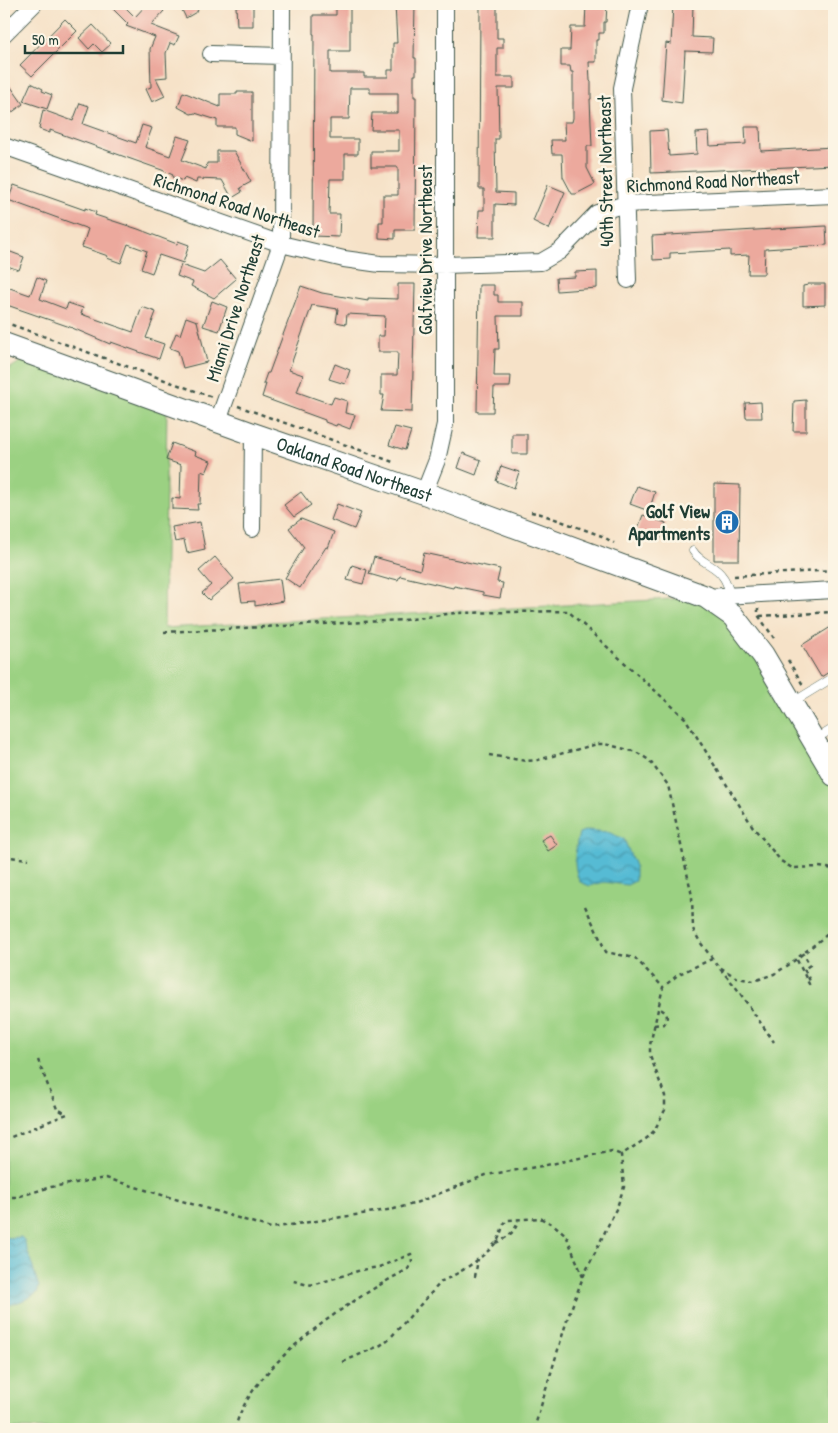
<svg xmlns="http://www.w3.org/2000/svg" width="838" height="1433" font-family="'Patrick Hand',sans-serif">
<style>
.green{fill:#9bd182;stroke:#5d875b}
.water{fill:url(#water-waves);stroke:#3a7c84}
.building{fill:#eca99d}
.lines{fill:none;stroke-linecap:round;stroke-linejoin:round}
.lane-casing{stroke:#3f564a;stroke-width:9}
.street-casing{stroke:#3f564a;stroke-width:18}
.secondary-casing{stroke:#3f564a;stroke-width:24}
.path{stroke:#3f564a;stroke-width:2.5;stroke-dasharray:4 4;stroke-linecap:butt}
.lane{stroke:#fff;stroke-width:8}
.street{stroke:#fff;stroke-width:16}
.secondary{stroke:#fff;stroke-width:22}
.labels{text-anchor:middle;stroke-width:5;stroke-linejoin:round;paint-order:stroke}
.street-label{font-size:19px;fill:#1f3d34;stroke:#fcf5e5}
.poi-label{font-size:19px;font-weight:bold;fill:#1f3d34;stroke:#fcf5e5;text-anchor:end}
</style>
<defs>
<pattern id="water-waves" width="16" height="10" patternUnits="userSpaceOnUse" patternTransform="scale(1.25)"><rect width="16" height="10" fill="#56bbd4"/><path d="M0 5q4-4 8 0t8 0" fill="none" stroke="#4799ad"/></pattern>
</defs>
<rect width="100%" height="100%" fill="#fcf5e5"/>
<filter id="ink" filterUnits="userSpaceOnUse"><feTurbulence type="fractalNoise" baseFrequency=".02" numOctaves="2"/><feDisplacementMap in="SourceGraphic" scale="10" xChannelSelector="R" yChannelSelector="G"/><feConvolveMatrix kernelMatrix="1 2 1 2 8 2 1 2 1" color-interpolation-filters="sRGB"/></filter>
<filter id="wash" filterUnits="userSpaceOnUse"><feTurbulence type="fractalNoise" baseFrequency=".0096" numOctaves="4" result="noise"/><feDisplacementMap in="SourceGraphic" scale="20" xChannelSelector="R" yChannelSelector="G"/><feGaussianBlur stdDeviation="1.12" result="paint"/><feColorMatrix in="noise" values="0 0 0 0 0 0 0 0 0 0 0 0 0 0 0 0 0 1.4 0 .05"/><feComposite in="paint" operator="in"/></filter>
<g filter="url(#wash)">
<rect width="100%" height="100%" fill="#f6e2c8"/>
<path class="green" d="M 23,360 L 167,403 L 164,628 L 706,597 L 733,616 L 834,775 L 834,1429 L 162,1429 L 162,1425 L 55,1429 L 4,1429 L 4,372 Z"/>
<path class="water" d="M 587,830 L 608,832 L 624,839 L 635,866 L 635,881 L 627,885 L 604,882 L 590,886 L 580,882 C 572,866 575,850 579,833 Z
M 21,1237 L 24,1240 L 39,1287 L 37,1293 L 27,1299 L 4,1307 L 4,1238 Z"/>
<g id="blocks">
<path class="building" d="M 108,4 L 122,4 L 135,17 L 147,4 L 156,4 L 164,11 L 151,25 L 179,36 L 175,45 L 170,43 L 166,53 L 167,77 L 156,78 L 165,96 L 152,102 L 146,89 L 151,87 L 150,49 L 155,37 L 126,26 L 128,24 Z
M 179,4 L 194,4 L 198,11 L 186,18 Z
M 395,4 L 415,4 L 414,58 L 416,58 L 416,75 L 414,75 L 414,97 L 416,97 L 415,230 L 395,230 L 395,239 L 379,238 L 379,222 L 383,222 L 383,195 L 398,195 L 398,167 L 371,167 L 371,151 L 399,151 L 399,130 L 371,130 L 372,113 L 398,113 L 398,93 L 370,93 L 370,88 L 350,88 L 349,119 L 330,119 L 330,139 L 358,139 L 358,154 L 345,154 L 345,179 L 330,179 L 329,214 L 340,214 L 339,237 L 313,236 L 314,34 L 313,34 L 313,15 L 336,15 L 336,5 L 350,5 L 350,51 L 330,51 L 330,73 L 364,73 L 364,77 L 388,77 L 388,70 L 393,70 L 393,43 L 397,43 Z
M 480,4 L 497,4 L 497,38 L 503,38 L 503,48 L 497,48 L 497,77 L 514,77 L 514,88 L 498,88 L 499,139 L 495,139 L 496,192 L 514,193 L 514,205 L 495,204 L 495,237 L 478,237 L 479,210 L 484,210 L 484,189 L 479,189 Z
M 586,4 L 607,4 L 606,22 L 604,22 L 604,33 L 599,33 L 599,40 L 596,40 L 596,62 L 589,62 L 590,81 L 591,82 L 591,99 L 590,99 L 592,146 L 587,146 L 587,168 L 595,184 L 576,194 L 572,194 L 563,177 L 562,154 L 552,154 L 551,140 L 565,140 L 564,122 L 572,122 L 573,118 L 573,72 L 571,72 L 570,66 L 561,66 L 561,50 L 570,50 L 571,27 L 585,27 Z
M 673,4 L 693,4 L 692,37 L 713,38 L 712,52 L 685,51 L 682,103 L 662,100 L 666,43 L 671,44 Z
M 236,6 L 253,6 L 253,26 L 237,26 Z
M 65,19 L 77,31 L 32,76 L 20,65 Z
M 93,25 L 111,44 L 102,52 L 94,44 L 89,49 L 79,38 Z
M 4,77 L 23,104 L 10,114 L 4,105 Z
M 31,83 L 43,89 L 42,91 L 52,95 L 47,109 L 23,101 Z
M 183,92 L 220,107 L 220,94 L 237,94 L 237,92 L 252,92 L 252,141 L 235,134 L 235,127 L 217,127 L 217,120 L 195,113 L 191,114 L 178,107 Z
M 80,103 L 89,106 L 83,124 L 136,143 L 142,125 L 152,128 L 145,147 L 170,156 L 177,136 L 190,140 L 182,160 L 206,169 L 207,163 L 217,163 L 217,151 L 234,151 L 251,182 L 240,188 L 242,192 L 232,198 L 222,180 L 197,179 L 196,183 L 184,178 L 183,181 L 172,177 L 173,175 L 162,170 L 128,158 L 50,130 L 50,133 L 39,129 L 43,110 L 73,121 Z
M 745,127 L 760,127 L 761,151 L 834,147 L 834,165 L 651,173 L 650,131 L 667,130 L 669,156 L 697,154 L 696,133 L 709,132 L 710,146 L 746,144 Z
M 14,185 L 85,210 L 85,208 L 96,212 L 95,215 L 138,229 L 177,244 L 178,241 L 189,245 L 183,263 L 159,255 L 152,273 L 141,269 L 147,251 L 128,244 L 121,263 L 107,258 L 108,256 L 82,247 L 88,229 L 8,200 Z
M 548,185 L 565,192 L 549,229 L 533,221 Z
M 826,226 L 827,245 L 765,249 L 764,274 L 748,274 L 749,255 L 730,256 L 730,250 L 670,253 L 670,259 L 653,260 L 652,236 Z
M 8,251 L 24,257 L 19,270 L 4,265 Z
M 220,260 L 236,279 L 214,298 L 191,286 L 193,282 L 177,276 L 181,265 L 204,273 Z
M 597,271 L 597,288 L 557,291 L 556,278 L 575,277 L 575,272 Z
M 37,277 L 46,281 L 40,299 L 66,309 L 68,303 L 83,308 L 81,314 L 133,332 L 142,307 L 156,312 L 146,338 L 164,344 L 159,359 L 111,342 L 110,344 L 70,327 L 4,304 L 4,286 L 30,295 Z
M 398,284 L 415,284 L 412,412 L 381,411 L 384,395 L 381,395 L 381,375 L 397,375 L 398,352 L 378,352 L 378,336 L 384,336 L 385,316 L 347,314 L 346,324 L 336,322 L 338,309 L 312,305 L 289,370 L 303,375 L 297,392 L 331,404 L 334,397 L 347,401 L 345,413 L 355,415 L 350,429 L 337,424 L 336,426 L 325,422 L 325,420 L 262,397 L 266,384 L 263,384 L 267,373 L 269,373 L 301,286 L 322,293 L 368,301 L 368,298 L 398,299 Z
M 808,284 L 825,284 L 825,305 L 803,306 L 803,286 L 808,285 Z
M 479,285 L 494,285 L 494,295 L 498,295 L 498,302 L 523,302 L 523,316 L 498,316 L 499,349 L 495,349 L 494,376 L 511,376 L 510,387 L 494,387 L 493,412 L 477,412 Z
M 212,301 L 227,307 L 219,331 L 203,326 Z
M 186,317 L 197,321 L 207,362 L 183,368 L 178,351 L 170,348 L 176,333 L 180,335 Z
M 335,364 L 350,370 L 345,384 L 329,379 Z
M 806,400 L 806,431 L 793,431 L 794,401 Z
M 761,402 L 762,418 L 746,418 L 745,403 Z
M 395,427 L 411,431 L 405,450 L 389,445 Z
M 512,434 L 527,434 L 527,454 L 512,454 Z
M 172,443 L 196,452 L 195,455 L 211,461 L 206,473 L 201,471 L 200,504 L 197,504 L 198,510 L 172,509 L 172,498 L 180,499 L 181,465 L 166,460 Z
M 463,453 L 481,460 L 476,475 L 458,468 Z
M 501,466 L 519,472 L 514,488 L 496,481 Z
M 714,484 L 740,485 L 739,560 L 714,560 Z
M 637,486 L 655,492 L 649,511 L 630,504 Z
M 301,492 L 311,505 L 294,517 L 284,505 Z
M 337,504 L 361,513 L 354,529 L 331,520 Z
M 643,515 L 666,523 L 660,540 L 637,531 Z
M 301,519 L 334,532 L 328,548 L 326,547 L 300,588 L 285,578 L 304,547 L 289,528 Z
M 200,522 L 205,549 L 187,553 L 184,540 L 175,542 L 172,527 Z
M 424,553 L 500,569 L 497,582 L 503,583 L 500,598 L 483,595 L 483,592 L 454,586 L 453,588 L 400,576 L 398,580 L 390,578 L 390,580 L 369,574 L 374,557 L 420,570 Z
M 215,557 L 234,579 L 209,600 L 202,593 L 211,585 L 199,571 Z
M 352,565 L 367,570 L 363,584 L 347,580 Z
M 280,579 L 283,601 L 255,606 L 255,601 L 242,602 L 239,584 Z
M 834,625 L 834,669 L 821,677 L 802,645 Z
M 550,835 L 557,845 L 548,851 L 541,840 Z"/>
</g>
</g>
<g filter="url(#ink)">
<use href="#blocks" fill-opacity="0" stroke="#3f564a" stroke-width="1"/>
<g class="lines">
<defs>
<path id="lane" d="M 693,551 C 700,563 716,565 723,577 C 727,582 728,589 731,595
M 793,702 L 834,677
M 814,740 L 834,728"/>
<path id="street" d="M 4,34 L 34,4
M 211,54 L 281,56
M 4,146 L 281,244 L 344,259 L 380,264 L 445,265 L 541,262 L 560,251 L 597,213 L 625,204 L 834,195
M 628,280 L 622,88 L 640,4
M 218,421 L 281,244 L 282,4
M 424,493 L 437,460 L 445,424 L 445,4
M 252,529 L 253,434
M 706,597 L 834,590"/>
<g id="secondary">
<path id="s1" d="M 4,344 L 253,434 L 424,493 L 706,597 L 733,616 L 763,655 L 834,775"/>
</g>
</defs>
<use href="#lane" class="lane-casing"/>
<use href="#street" class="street-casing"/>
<use href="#secondary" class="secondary-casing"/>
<path class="path" d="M 4,322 L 212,397
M 238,406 L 393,462
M 531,512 L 541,514 L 602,536 L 614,543
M 734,576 L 834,570
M 758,608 L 758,615 L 774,638
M 760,616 L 834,612
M 164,632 L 404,620 L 455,613 L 568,611 L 685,718 L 753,827 L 781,861 L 792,868 L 819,867 L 834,869
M 788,660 L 803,685
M 489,755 L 526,761 L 538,760 L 597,744 L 605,744 L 636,752 L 649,760 L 668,785 L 692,896 L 693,929 L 700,942 L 718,966 L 737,978 L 754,981 L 774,974 L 790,964 L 834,929
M 4,858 L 9,857 L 29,859
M 585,906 L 606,952 L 635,958 L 663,987
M 797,960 L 809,984 L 811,983 L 804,969 L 810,965 L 803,953
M 720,969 L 735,986 L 774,1042
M 654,1025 L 664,1024 C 670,1016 666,1011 658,1008
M 4,1140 L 67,1114 L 57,1109 L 38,1060
M 4,1197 L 17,1197 L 51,1187 L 106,1178 L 271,1228 L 394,1209 L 413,1204 L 486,1175 L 542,1166 L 612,1151 L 621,1155
M 496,1243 C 507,1237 515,1233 518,1221
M 475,1277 L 478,1259
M 343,1362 L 381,1345 L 391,1337 L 442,1281 C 459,1274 486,1256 497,1241 C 502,1234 501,1226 507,1220 L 540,1218 L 554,1225 L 566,1235 L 583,1277
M 235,1429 C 250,1364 352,1299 408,1269 L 412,1262 L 411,1254 L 379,1267 L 361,1270 L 316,1284 L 308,1285 L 290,1280
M 534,1429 L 567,1320 L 583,1277 L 617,1207 L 624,1187 L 621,1155 L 647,1138 L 654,1131 L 665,1110 L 665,1096 L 650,1055 L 650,1045 L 663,987 L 679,974 L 712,959"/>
<use href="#lane" class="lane"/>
<use href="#street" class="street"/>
<use href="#secondary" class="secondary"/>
</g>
</g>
<defs>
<symbol id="building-disc" viewBox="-11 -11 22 22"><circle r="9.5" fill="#1f6fb2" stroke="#fcf5e5"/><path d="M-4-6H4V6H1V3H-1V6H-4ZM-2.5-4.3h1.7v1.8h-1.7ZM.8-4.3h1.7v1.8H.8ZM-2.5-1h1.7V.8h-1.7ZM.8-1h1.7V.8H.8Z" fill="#fff"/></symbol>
</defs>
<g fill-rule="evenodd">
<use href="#building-disc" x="713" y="508" width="28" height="28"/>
</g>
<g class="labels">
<g class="street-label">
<text transform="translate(605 171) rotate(-91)" y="7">40th Street Northeast</text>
<text transform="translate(713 181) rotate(-3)" y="7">Richmond Road Northeast</text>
<text transform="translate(237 205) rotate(18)" y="7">Richmond Road Northeast</text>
<text transform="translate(425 250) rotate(-90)" y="7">Golfview Drive Northeast</text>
<text transform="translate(235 308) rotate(-72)" y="7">Miami Drive Northeast</text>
<text dy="7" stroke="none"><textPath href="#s1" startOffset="372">Oakland Road Northeast</textPath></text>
</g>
<g class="poi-label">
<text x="710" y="518">Golf View<tspan x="710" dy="22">Apartments</tspan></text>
</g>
</g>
<rect width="838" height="1433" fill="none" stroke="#fcf5e5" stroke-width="20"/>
<path d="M25 45v8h98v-8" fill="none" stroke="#1f3d34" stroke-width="2.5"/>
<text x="32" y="45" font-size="15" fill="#1f3d34" stroke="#fcf5e5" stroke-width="4" paint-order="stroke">50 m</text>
</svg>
